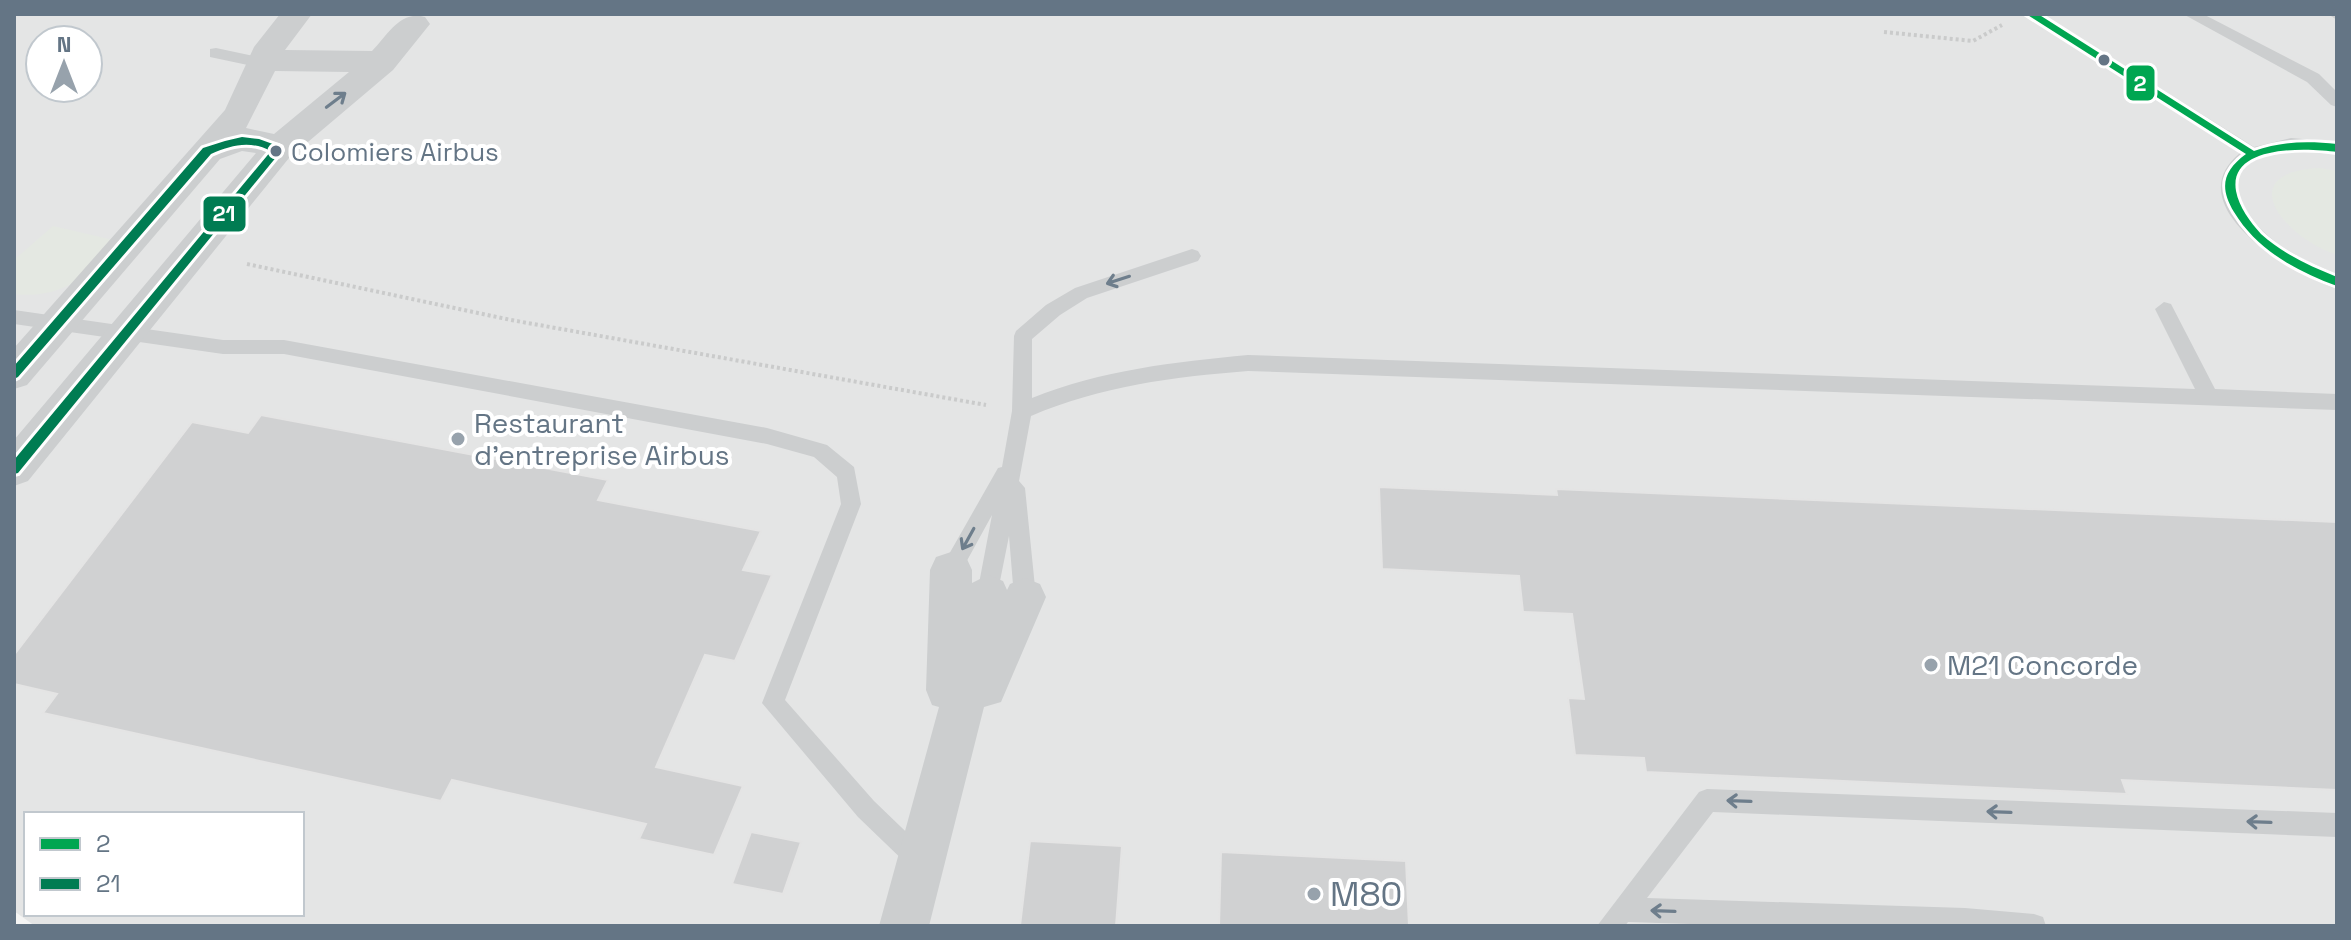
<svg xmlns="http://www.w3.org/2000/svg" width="2351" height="940" font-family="'Space Grotesk',sans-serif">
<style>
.built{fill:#e4e5e5;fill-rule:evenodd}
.green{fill:#e4e8e2}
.building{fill:#d0d1d2;stroke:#e4e4e4;stroke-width:2}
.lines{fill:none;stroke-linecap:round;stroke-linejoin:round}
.path{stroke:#cacbcb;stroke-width:4;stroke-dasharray:3 3;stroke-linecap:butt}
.lane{fill:#cccecf;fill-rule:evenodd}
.street{fill:#cccecf;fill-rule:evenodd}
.bus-1-casing{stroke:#fff;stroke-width:6}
.bus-2-casing{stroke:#fff;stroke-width:6}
.bus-1{fill:#00a651;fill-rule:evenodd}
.bus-2{fill:#007c52;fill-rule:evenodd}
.oneway{stroke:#6e7e8c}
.bus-dot{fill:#647585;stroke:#fff;stroke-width:3}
.poi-dot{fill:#97a2ac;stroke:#fff;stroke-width:3}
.labels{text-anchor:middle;stroke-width:8;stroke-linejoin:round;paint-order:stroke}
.bus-label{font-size:26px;fill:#647585;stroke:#fff;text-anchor:start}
.poi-label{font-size:28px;fill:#647585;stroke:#fff;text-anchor:start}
.near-poi-label{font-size:34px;fill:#647585;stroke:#fff;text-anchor:start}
.line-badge{stroke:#fff;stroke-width:3}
.badge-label{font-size:22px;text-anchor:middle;font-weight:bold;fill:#fff}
</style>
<rect width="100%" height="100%" fill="#f5f5f4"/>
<path class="built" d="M 14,14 L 2337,14 L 2337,926 L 35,926 L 14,911 ZM 40,40 L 88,40 L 88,88 L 40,88 ZM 26,814 L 302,814 L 302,914 L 26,914 Z"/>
<path class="green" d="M 2320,168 L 2337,171 L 2337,255 C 2286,239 2229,172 2320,168 Z
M 53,226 L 122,242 C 91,274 62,300 14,294 L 14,260 Z"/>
<path class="building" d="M 261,415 L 608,480 L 598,500 L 761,531 L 743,570 L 772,575 L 735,661 L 705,655 L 656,767 L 743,786 L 714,855 L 639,839 L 646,824 L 452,780 L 441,801 L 43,713 L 57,694 L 14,684 L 14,655 L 192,422 L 248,433 Z
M 1379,487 L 1557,495 L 1556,489 L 2337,522 L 2337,790 L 2122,780 L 2127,794 L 1646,772 L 1644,758 L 1575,755 L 1568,698 L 1584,699 L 1572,614 L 1523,612 L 1519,576 L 1382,569 Z
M 751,832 L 801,842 L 783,894 L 732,884 Z
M 1030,841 L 1122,846 L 1116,926 L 1020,926 Z
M 1221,852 L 1406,861 L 1409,926 L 1219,926 Z"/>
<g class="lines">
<path class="path" d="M 1884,32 L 1973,41 L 2002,25
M 247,264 L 511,320 L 986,405"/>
<path class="lane" d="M 2023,14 L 2042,14 L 2254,147 L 2291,138 L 2337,142 L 2337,154 C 2291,146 2201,153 2254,221 C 2274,247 2308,262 2337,274 L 2337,289 C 2293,275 2175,206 2240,153 Z
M 2183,14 L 2203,14 L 2319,74 L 2337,92 L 2337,107 L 2331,105 L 2307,82 Z
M 2328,14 L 2337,14 L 2337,20 Z
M 216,48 L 268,59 L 270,63 L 262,68 L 210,57 L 210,49 Z
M 1192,249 L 1198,251 L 1201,256 L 1198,261 L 1087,298 L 1060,315 L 1032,339 L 1032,398 C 1101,370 1175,362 1248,355 L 2195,389 L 2155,309 L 2164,302 L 2171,304 L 2215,389 L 2337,394 L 2337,410 L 1248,371 C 1173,377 1101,386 1031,416 L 1019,481 L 1025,488 L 1036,597 L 1033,604 L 1025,606 L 1017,604 L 1014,597 L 1009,536 L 996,601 L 988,603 L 980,601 L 977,594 L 992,515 L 958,577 L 951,579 L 944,577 L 940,570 L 944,563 L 998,468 L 1002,467 L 1012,411 L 1014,336 L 1016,331 L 1046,305 L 1075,288 Z
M 14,310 L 223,340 L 284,340 L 767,428 L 827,445 L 854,467 L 861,504 L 785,700 L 874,801 L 927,852 L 931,860 L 927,868 L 919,872 L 911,868 L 858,817 L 762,703 L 841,504 L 837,477 L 814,457 L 767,444 L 284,354 L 223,354 L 14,324 Z
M 1707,789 L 2337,813 L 2337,837 L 1713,812 L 1647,898 L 1965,908 L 2034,914 L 2043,917 L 2046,926 L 1752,926 L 1628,922 L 1625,926 L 1597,926 L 1699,792 Z"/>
<path class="street" d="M 280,14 L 312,14 L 285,50 L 372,51 C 388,35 400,10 425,17 L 430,24 L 393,70 L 289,158 L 28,481 L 14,486 L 14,440 L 256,153 L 242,151 L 220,159 L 27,385 L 14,389 L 14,348 L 225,110 L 254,47 ZM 275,71 L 349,72 L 274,134 L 246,128 Z
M 951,552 L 966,557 L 972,570 L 972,583 L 988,575 L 1003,581 L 1007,590 L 1010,584 L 1025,578 L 1040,584 L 1046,597 L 1001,702 L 984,707 L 929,926 L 879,926 L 939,707 L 932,705 L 926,690 L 930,570 L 936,557 Z"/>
<defs>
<path id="bus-1" d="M 2026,14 L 2038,14 L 2254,151 C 2282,141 2308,141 2337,144 L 2337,152 C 2308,148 2228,144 2236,191 C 2239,207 2250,222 2261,234 C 2283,254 2310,266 2337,277 L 2337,286 C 2296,271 2257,250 2234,212 C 2219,187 2223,171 2246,154 Z"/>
<path id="bus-2" d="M 242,137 L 259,139 L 281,147 L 282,150 L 18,473 L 14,474 L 14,460 L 271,151 C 250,140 231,145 211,154 L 18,377 L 14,379 L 14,366 L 203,148 L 225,141 Z"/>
</defs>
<use href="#bus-1" class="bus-1-casing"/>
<use href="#bus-2" class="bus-2-casing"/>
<use href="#bus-1" class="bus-1"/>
<use href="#bus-2" class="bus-2"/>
</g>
<defs><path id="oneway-shaft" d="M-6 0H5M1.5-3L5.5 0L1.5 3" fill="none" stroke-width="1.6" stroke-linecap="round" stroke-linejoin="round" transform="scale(2)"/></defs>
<g class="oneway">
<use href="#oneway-shaft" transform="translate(336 100) rotate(-37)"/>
<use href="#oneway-shaft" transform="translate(1118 280) rotate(162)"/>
<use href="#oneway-shaft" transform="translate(968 539) rotate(119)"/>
<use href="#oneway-shaft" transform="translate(1739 801) rotate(-178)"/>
<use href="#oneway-shaft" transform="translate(1999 812) rotate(-178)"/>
<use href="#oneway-shaft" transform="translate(2259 822) rotate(-178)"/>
<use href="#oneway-shaft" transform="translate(1663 911) rotate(-178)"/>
</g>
<g class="bus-dot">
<circle cx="2104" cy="60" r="7"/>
<circle cx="276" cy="151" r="7"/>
</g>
<g class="poi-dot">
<circle cx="458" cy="439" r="8"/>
<circle cx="1931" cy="665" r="8"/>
<circle cx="1314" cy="894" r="8"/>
</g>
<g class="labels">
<g class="bus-label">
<text x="291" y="161">Colomiers Airbus</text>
</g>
<g class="poi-label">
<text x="474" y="433">Restaurant<tspan x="474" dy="32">d'entreprise Airbus</tspan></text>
<text x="1947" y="675">M21 Concorde</text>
</g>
<g class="near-poi-label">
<text x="1330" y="906">M80</text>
</g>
</g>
<g class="line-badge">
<rect x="2125" y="64" width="31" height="38" rx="8" fill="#00a651"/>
<rect x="202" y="195" width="45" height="38" rx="8" fill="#007c52"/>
</g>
<g class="badge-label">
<text x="2140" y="91">2</text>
<text x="224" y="221">21</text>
</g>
<rect width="2351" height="940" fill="none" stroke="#647585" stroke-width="32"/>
<rect x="24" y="812" width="280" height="104" fill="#ffffff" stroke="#c1c8ce" stroke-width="2"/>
<rect x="40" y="838" width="40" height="12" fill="#00a651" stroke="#c1c8ce" stroke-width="2"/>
<text x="96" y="852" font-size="24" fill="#647585">2</text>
<rect x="40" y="878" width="40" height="12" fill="#007c52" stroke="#c1c8ce" stroke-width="2"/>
<text x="96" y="892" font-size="24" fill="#647585">21</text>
<g transform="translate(64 64)"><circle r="38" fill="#ffffff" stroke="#c1c8ce" stroke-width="2"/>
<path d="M0-6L14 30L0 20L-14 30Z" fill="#97a2ac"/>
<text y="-12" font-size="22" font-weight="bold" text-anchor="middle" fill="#647585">N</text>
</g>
</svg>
